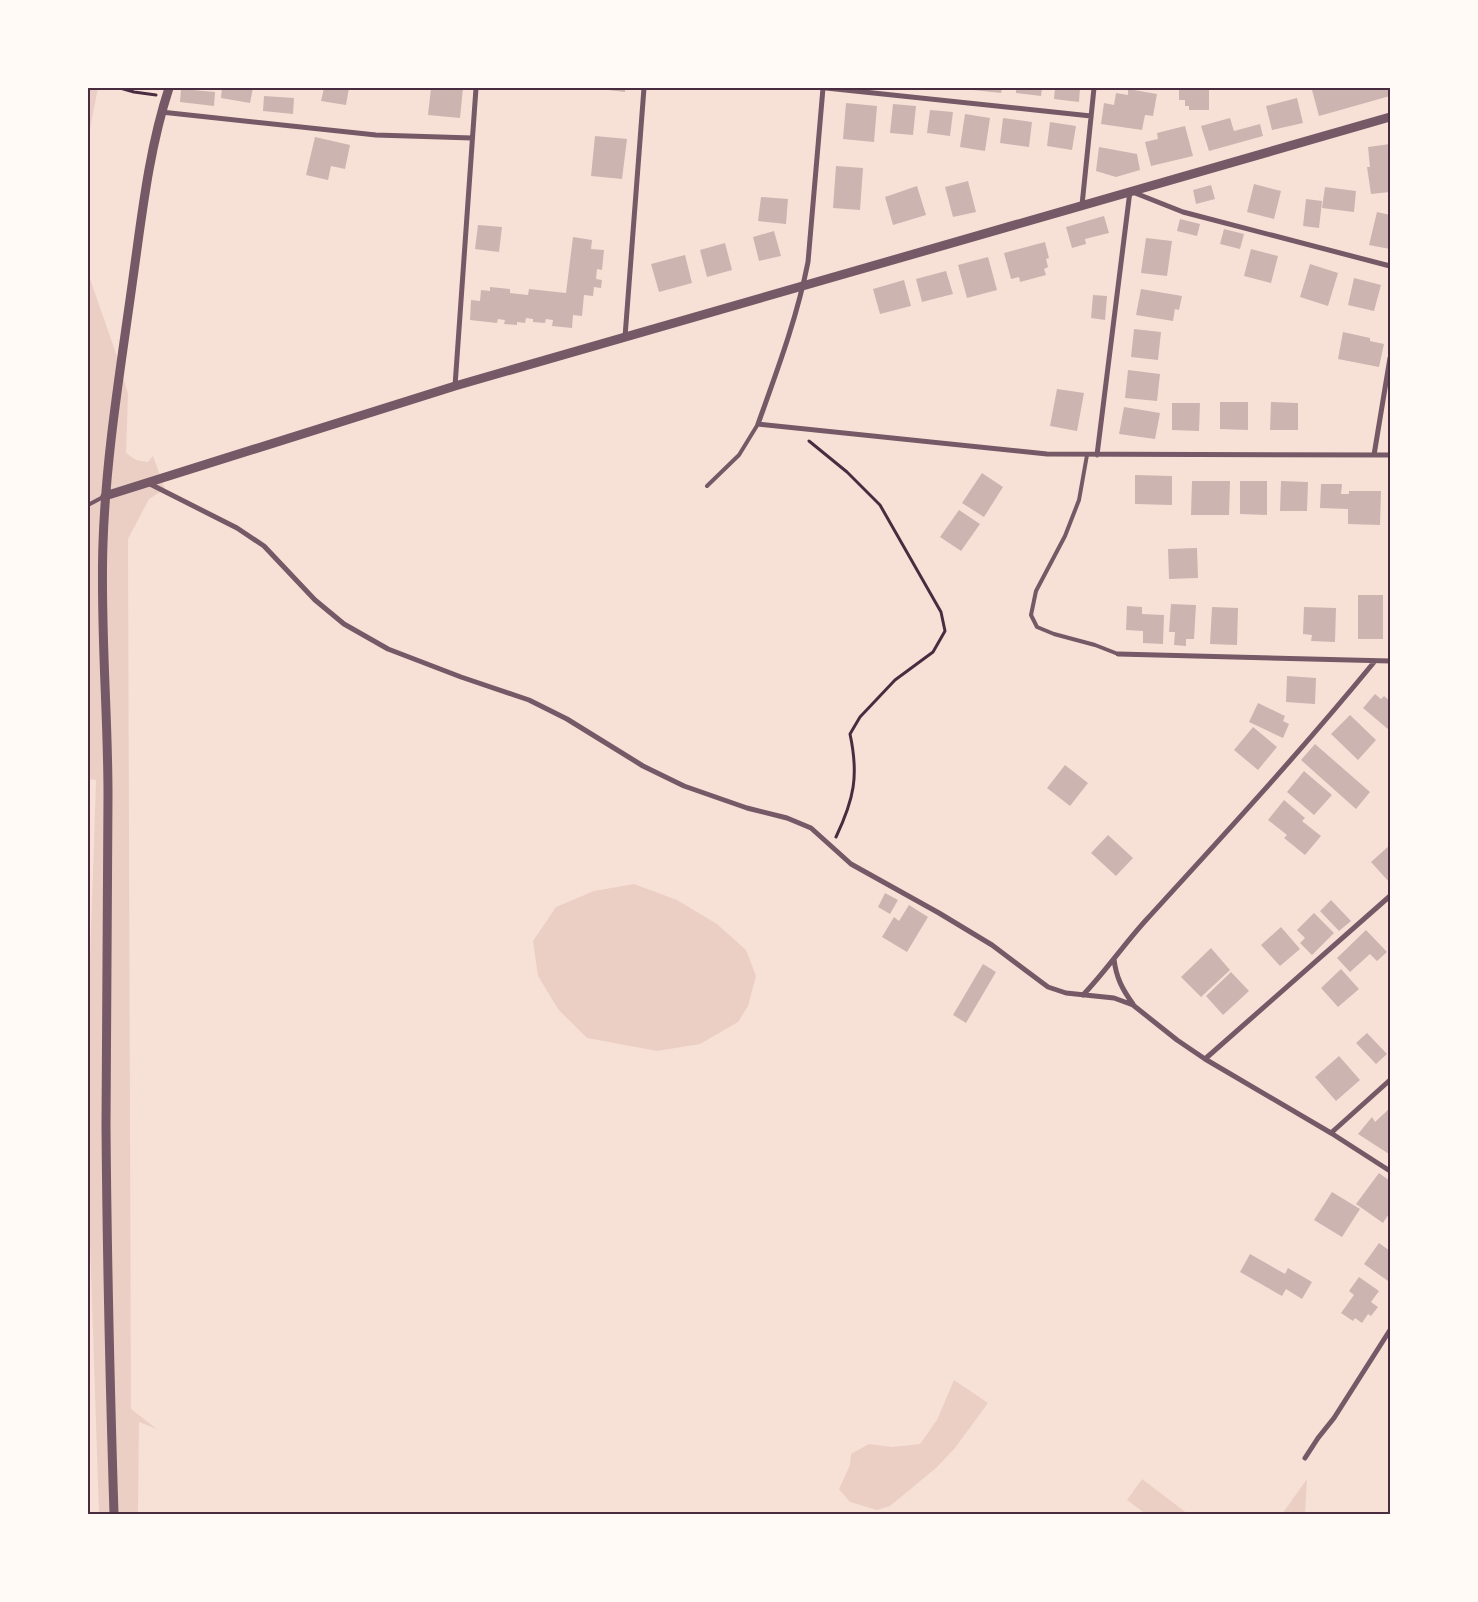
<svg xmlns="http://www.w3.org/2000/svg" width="1478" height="1602" font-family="Arial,sans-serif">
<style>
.green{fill:#ebcfc5}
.building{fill:#ccb4b1}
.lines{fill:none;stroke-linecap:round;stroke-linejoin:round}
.path{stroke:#4a2c40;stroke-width:3}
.service{stroke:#755966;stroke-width:4}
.minor{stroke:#755966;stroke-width:5}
.tertiary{stroke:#755966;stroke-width:9}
.neatline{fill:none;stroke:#4a2c40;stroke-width:2}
</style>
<rect width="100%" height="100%" fill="#f7e1d7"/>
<path class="green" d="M 88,88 L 98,88 L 88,139 Z
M 88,273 L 119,362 L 128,394 L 126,453 L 136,460 L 148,462 L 153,456 L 165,489 L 149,499 L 128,539 L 131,1409 L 157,1429 L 139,1422 L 138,1514 L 99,1514 L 90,1241 L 89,991 L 96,780 L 88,779 Z
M 634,884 L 677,900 L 717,924 L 746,950 L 756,976 L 748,1006 L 738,1022 L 700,1044 L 657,1051 L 587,1038 L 558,1009 L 538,976 L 533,941 L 556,907 L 594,891 Z
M 954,1380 L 988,1403 L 955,1448 L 936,1468 L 890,1506 L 877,1510 L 850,1502 L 839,1489 L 850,1465 L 851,1454 L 869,1444 L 892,1447 L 920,1444 L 937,1420 Z
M 1142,1479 L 1188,1514 L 1146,1514 L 1127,1500 Z
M 1307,1479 L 1305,1514 L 1282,1514 Z"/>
<path class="building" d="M 222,88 L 253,88 L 250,103 L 221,98 Z
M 324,88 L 349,88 L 346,105 L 321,101 Z
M 431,88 L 463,88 L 460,118 L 428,115 Z
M 600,88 L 625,88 L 625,92 L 600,89 Z
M 973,88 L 1002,88 L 1001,93 L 973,90 Z
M 1016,88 L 1042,88 L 1041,96 L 1016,93 Z
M 1055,88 L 1080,88 L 1079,102 L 1054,99 Z
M 1179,88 L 1209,88 L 1209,110 L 1189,110 L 1189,106 L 1185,106 L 1185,100 L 1179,100 Z
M 1322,88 L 1390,88 L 1390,96 L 1319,116 L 1312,90 Z
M 181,89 L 215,92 L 214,106 L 180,102 Z
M 1128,89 L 1157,94 L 1153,116 L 1145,115 L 1142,130 L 1101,124 L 1104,103 L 1114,105 L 1116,93 L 1128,95 Z
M 264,96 L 294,98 L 293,114 L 263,111 Z
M 1297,98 L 1303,123 L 1272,130 L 1266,106 Z
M 846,103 L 877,106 L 874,142 L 843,139 Z
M 893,104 L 916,106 L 913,135 L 890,133 Z
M 930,110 L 953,112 L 950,136 L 927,133 Z
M 965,114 L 990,118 L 985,151 L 960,147 Z
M 1003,118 L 1032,122 L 1029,147 L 1000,143 Z
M 1230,118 L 1234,131 L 1260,124 L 1263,136 L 1209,151 L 1201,126 Z
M 1050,122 L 1076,126 L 1072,150 L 1047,146 Z
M 1185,126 L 1193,156 L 1151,166 L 1145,142 L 1158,139 L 1157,133 Z
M 595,136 L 627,139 L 622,179 L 591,176 Z
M 315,137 L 350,145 L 345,169 L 331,166 L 328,180 L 306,175 Z
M 1390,144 L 1390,192 L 1371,194 L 1367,167 L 1370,167 L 1368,147 Z
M 1099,147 L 1137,154 L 1140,170 L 1116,177 L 1096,171 Z
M 836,166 L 863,168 L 860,210 L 833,208 Z
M 968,181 L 976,212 L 953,217 L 945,187 Z
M 1254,184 L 1281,191 L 1274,219 L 1247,212 Z
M 1211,185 L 1215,199 L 1196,204 L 1193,190 Z
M 917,186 L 926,215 L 893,225 L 885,197 Z
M 1325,187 L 1356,191 L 1354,212 L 1322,208 Z
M 761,197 L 788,199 L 786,224 L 758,221 Z
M 1306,199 L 1322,201 L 1319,228 L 1303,226 Z
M 1377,212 L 1390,215 L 1390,249 L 1369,245 Z
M 1104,216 L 1109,233 L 1085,239 L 1086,244 L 1072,248 L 1066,227 Z
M 1180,219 L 1200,224 L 1197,236 L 1177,231 Z
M 478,225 L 502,227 L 499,252 L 475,249 Z
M 1224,229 L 1244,234 L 1240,249 L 1220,244 Z
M 774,231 L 781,256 L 759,261 L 753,237 Z
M 573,237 L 592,240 L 591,249 L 604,250 L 602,270 L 597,269 L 596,279 L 602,280 L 601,288 L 594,287 L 593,296 L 584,295 L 582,316 L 573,315 L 572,328 L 552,326 L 553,320 L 546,319 L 545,323 L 533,322 L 533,319 L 526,318 L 525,323 L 517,322 L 517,325 L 504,324 L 505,320 L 498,319 L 497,323 L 470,320 L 471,300 L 480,301 L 481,290 L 490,291 L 490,287 L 510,289 L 510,293 L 528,295 L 529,289 L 566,293 Z
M 1146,238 L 1172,241 L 1167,276 L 1141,273 Z
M 1045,242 L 1049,258 L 1046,259 L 1048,267 L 1044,269 L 1046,275 L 1020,282 L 1019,277 L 1011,279 L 1004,253 Z
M 725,243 L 732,270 L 707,277 L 700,250 Z
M 1251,249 L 1278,256 L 1271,283 L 1244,276 Z
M 685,255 L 692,283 L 659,292 L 651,264 Z
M 988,257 L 997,290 L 967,298 L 958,265 Z
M 1310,264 L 1338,273 L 1328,306 L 1300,297 Z
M 946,271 L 953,294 L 922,302 L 916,279 Z
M 1354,278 L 1381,285 L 1374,311 L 1348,305 Z
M 904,280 L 911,306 L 880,314 L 873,289 Z
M 1141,289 L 1182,296 L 1179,310 L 1175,309 L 1173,321 L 1136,315 Z
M 1093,295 L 1107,296 L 1105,320 L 1091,318 Z
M 1134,329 L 1161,332 L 1158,360 L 1131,357 Z
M 1343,332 L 1370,338 L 1370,341 L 1384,344 L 1379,367 L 1338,359 Z
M 1128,370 L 1160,374 L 1157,401 L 1125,398 Z
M 1057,389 L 1084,393 L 1077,431 L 1050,426 Z
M 1220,402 L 1248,402 L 1248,430 L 1220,429 Z
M 1271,402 L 1298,403 L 1298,430 L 1270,430 Z
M 1172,403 L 1200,403 L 1199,431 L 1172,430 Z
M 1124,407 L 1160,413 L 1155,439 L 1119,434 Z
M 982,473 L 1003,487 L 984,517 L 962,503 Z
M 1135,475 L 1172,476 L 1172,505 L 1135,504 Z
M 1192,481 L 1230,481 L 1229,515 L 1191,515 Z
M 1240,481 L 1267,481 L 1267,515 L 1240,514 Z
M 1281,481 L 1308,482 L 1307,511 L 1280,511 Z
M 1321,484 L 1342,484 L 1341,494 L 1349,494 L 1349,491 L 1381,491 L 1380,525 L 1348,524 L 1348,509 L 1320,508 Z
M 959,510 L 980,524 L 961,551 L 940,537 Z
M 1197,548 L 1198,578 L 1169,579 L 1168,549 Z
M 1358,595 L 1383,595 L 1383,639 L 1358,639 Z
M 1171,604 L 1196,605 L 1194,639 L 1186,639 L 1186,646 L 1174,645 L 1175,632 L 1169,632 Z
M 1127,606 L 1142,607 L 1142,614 L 1164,615 L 1163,644 L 1143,643 L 1143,631 L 1126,630 Z
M 1212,607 L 1238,608 L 1237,645 L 1210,644 Z
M 1304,607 L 1336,608 L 1335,642 L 1311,641 L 1312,635 L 1303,634 Z
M 1287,676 L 1316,678 L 1315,704 L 1286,702 Z
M 1375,694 L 1381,699 L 1384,696 L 1390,701 L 1390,728 L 1389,730 L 1363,708 Z
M 1258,703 L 1285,716 L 1283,721 L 1289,724 L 1283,738 L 1249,722 Z
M 1350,715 L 1376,740 L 1358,760 L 1331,734 Z
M 1253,727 L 1277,747 L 1258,770 L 1234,750 Z
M 1315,744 L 1370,792 L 1356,809 L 1301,760 Z
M 1065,765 L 1088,783 L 1070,806 L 1047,788 Z
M 1304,771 L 1332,795 L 1314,815 L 1287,792 Z
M 1284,800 L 1305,818 L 1302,821 L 1321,836 L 1305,855 L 1284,838 L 1287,835 L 1268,820 Z
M 1108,835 L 1133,858 L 1116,876 L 1091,853 Z
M 1390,845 L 1390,883 L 1371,862 Z
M 885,893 L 898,900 L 890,914 L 878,907 Z
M 1331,900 L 1351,921 L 1339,931 L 1320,911 Z
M 909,905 L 928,917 L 907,952 L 882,937 L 894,917 L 899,921 Z
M 1314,913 L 1334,933 L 1312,955 L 1300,943 L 1305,938 L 1297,930 Z
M 1281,927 L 1300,949 L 1280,966 L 1261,945 Z
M 1366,930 L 1387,952 L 1377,961 L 1370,954 L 1350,972 L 1337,958 Z
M 1211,948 L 1230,970 L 1201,997 L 1181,977 Z
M 983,964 L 996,972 L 966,1023 L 953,1015 Z
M 1341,969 L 1359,989 L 1338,1007 L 1321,988 Z
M 1231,972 L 1249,991 L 1223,1015 L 1206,996 Z
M 1367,1033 L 1387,1054 L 1376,1064 L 1356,1043 Z
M 1339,1056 L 1360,1080 L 1336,1101 L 1315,1077 Z
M 1389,1109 L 1390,1111 L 1390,1152 L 1389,1154 L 1358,1134 L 1372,1117 L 1375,1122 Z
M 1379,1173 L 1390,1181 L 1390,1212 L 1383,1223 L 1356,1204 Z
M 1332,1192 L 1360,1209 L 1342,1237 L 1314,1220 Z
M 1379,1243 L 1390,1251 L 1390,1276 L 1388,1281 L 1364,1264 Z
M 1250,1254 L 1285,1274 L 1288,1268 L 1312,1282 L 1302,1299 L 1286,1289 L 1282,1296 L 1240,1272 Z
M 1359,1277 L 1379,1291 L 1371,1302 L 1378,1307 L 1371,1316 L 1368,1314 L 1362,1323 L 1355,1318 L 1353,1321 L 1341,1313 L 1354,1295 L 1349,1291 Z"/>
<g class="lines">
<path class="path" d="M 120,88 L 134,92 L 156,95
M 809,441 L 847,472 L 880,505 L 941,612 L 945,631 L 933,652 L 895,680 L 860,717 L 850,734 C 859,776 854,799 836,837"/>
<path class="service" d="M 1087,455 L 1079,500 L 1065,536 L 1036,591 L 1031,615 L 1037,627 L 1054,634 L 1095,645 L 1118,654
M 707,486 L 739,455 L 758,424
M 88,505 L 105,496"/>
<path class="minor" d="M 823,88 L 808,262 C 797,318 777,371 758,424 L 1047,454 L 1390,455
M 826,88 L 1091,116
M 161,112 L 376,135 L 472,138
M 1082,205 L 1094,88
M 625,337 L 644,88
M 455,386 L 476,88
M 1097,455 L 1130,191 L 1183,212 L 1390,266
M 1374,455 L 1390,358
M 148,483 L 237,528 L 264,546 L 315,600 L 344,624 L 388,649 L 461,677 L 529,700 L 567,719 L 643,766 L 684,786 L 747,808 L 787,818 L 811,828 L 851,864 L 939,913 L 992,945 L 1048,987 L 1066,993 L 1114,998 L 1133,1005 L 1177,1040 L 1205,1059 L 1331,1133 L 1390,1171
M 1118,654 L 1390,661
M 1114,959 C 1116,977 1122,989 1133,1004
M 1083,995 C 1106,971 1124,944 1147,919 C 1224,835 1302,750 1375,661
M 1205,1059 L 1390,896
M 1331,1133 L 1390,1080
M 1305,1458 L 1318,1438 L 1334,1418 L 1390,1330"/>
<path class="tertiary" d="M 105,496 L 455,386 L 1390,117
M 114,1514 C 110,1385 107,1255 106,1126 C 106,1015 108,905 108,795 C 108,711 100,627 103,543 C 106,454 121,366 133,278 C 142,214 149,149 169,88"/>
</g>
<rect width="1478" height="1602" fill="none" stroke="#fffaf5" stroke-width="178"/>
<rect x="89" y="89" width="1300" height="1424" class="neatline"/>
</svg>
